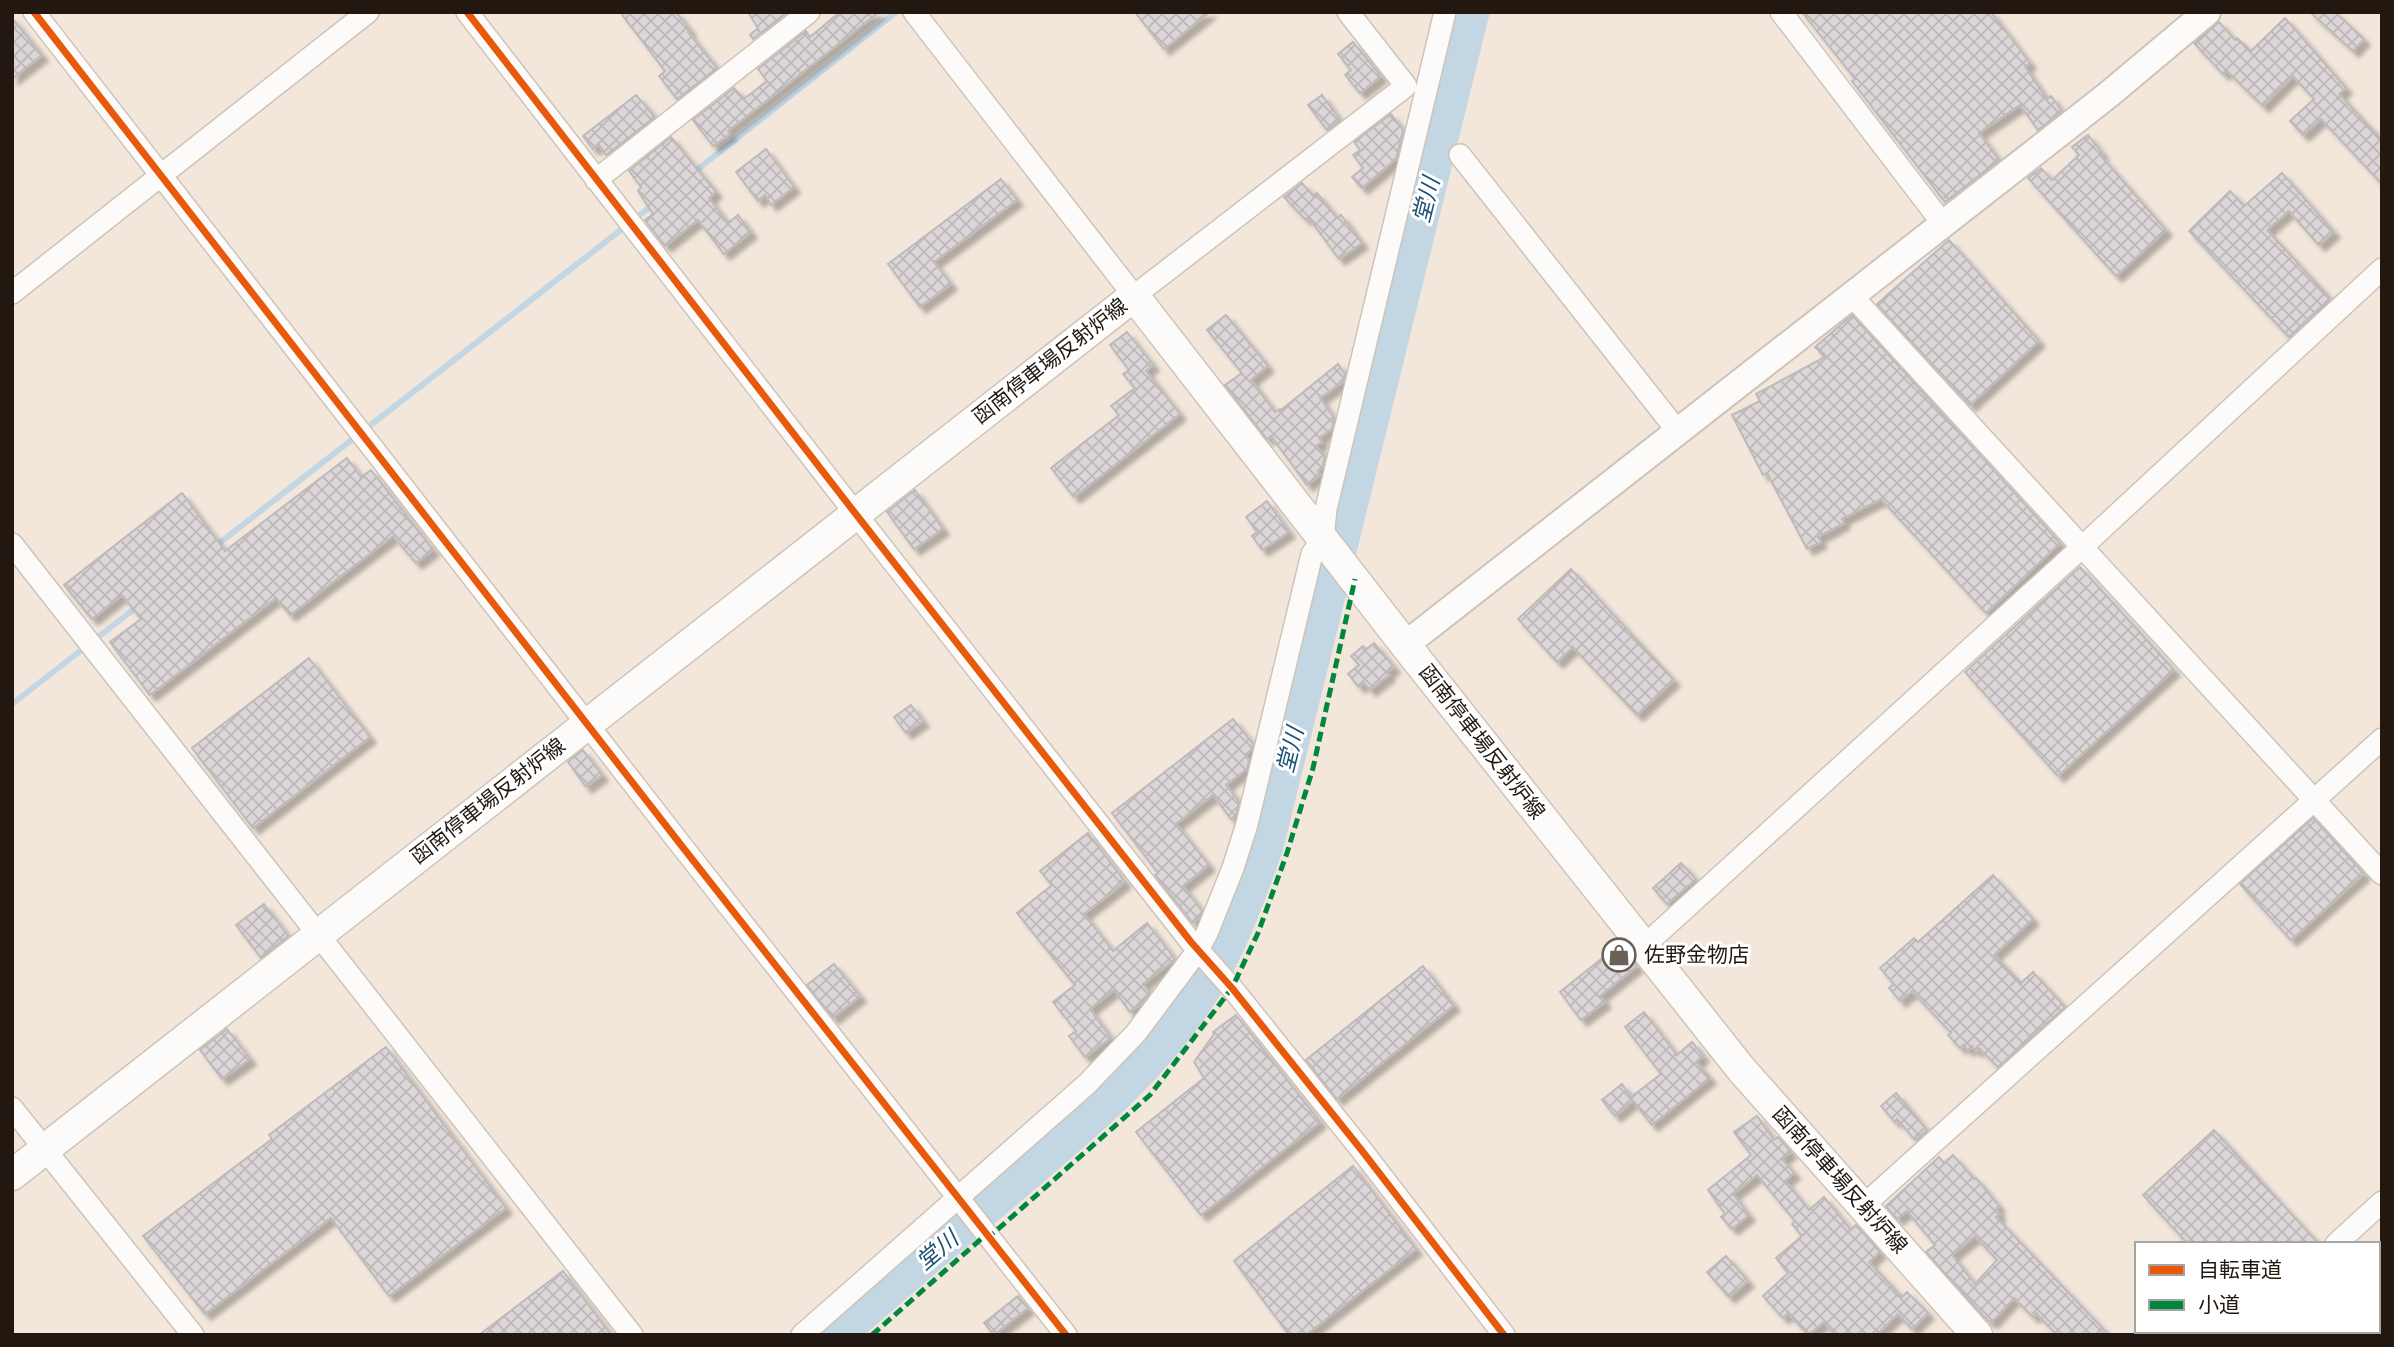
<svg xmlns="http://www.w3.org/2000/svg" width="2394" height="1347" font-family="'Work Sans','Noto Sans JP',sans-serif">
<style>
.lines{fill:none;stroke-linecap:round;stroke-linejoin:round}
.stream{stroke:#c3d6e4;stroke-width:6}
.river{stroke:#c3d6e4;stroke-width:35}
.building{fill:url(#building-cross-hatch);stroke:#beb9ba;stroke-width:2;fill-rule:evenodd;filter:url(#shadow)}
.minor-casing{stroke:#cdc3b9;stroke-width:24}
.tertiary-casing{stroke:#cdc3b9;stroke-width:30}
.secondary-casing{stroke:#cdc3b9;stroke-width:33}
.minor{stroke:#fdfbfa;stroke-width:21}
.tertiary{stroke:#fdfbfa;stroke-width:26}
.secondary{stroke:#fdfbfa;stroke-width:30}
.quiet{stroke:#00873e;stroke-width:5;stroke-dasharray:10 5;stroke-linecap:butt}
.cycleway-casing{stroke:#fff;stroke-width:11}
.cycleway{stroke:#e8590c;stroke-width:7}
.labels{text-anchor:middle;stroke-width:6;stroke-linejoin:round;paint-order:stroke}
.street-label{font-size:21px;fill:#22180f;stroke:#fff}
.poi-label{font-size:21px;fill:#22180f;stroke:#fff;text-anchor:start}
.water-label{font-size:23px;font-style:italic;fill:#1c5173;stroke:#fff}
</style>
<defs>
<pattern id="building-cross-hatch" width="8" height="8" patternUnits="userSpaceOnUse" patternTransform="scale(1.75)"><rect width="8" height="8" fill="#dcd6d9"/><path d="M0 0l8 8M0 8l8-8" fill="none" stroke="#bcb7b9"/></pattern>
<filter id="shadow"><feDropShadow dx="6" dy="6" stdDeviation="2" flood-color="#0004"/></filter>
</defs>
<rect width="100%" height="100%" fill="#f3e7dc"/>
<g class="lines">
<path class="stream" d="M 693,173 L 895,13
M 213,548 L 654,204
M 12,704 L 138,606"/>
<path class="river" d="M 838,1335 C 898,1282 958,1231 1019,1180 C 1089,1120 1152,1069 1202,991 C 1231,945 1248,896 1266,846 L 1472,12"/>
</g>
<path class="building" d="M 620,12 L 676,12 L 690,30 L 688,32 L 717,68 L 677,99 L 659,76 L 665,71 Z
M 748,12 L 787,12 L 753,39 L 750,35 L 758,28 Z
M 840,12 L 879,12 L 728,131 L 730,134 L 713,146 L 693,120 L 734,88 L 744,99 L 767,81 L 758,69 L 806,31 L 810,37 Z
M 1135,12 L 1210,12 L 1164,49 Z
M 1802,12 L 1991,12 L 2030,63 L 2025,67 L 2047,99 L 2051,96 L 2062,111 L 2038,130 L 2020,105 L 1979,133 L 1999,160 L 1945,202 L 1852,81 L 1855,79 Z
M 2310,12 L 2335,12 L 2364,39 L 2353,51 Z
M 12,18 L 42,55 L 12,79 Z
M 2285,18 L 2346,88 L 2339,94 L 2382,140 L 2382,184 L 2321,119 L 2303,135 L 2290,121 L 2314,99 L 2293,76 L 2263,106 L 2227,71 L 2223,74 L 2194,43 L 2219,22 L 2235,40 L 2237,38 L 2251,51 Z
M 1353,42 L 1381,76 L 1360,93 L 1345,75 L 1351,70 L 1338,54 Z
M 636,95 L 655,117 L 606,155 L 599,145 L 593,149 L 583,136 Z
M 1322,95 L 1340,120 L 1327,130 L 1308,105 Z
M 1391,114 L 1403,130 L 1396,159 L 1362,188 L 1352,177 L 1363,168 L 1353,155 L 1360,150 L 1354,142 Z
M 2088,135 L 2102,153 L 2100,155 L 2166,230 L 2116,276 L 2028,178 L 2041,168 L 2052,180 L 2079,155 L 2072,147 Z
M 671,137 L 716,192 L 709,198 L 728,223 L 738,215 L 751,232 L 724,254 L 698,220 L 665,246 L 645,220 L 653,214 L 638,191 L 641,187 L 629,171 Z
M 766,149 L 794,187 L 771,205 L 765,195 L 758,201 L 736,172 Z
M 2282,173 L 2334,232 L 2319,245 L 2289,211 L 2267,230 L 2330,298 L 2289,337 L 2189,231 L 2230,191 L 2244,206 Z
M 1001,179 L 1017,200 L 934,262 L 951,284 L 920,307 L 888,264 Z
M 1302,183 L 1313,196 L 1317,193 L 1337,218 L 1341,215 L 1362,243 L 1339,259 L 1308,217 L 1305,219 L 1284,197 Z
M 1949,240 L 2039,341 L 1970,405 L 1877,304 Z
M 1226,315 L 1268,366 L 1251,380 L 1275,412 L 1280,409 L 1281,410 L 1338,364 L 1345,374 L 1343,382 L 1320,398 L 1334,418 L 1332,429 L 1319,438 L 1322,442 L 1316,446 L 1325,457 L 1322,467 L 1318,471 L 1320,475 L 1307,485 L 1271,436 L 1267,439 L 1225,385 L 1242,373 L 1207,330 Z
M 1852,315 L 2060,543 L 1986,613 L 1881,499 L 1842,519 L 1844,523 L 1818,537 L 1821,542 L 1807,549 L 1767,473 L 1763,475 L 1732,415 L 1760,401 L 1756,394 L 1825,357 L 1815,347 Z
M 1127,332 L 1153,365 L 1146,371 L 1180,414 L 1074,497 L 1051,468 L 1119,415 L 1111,406 L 1135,388 L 1123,374 L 1129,370 L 1110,345 Z
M 347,458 L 361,477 L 371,470 L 433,550 L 416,563 L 393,536 L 290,615 L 276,598 L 150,695 L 110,642 L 141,619 L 122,595 L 92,619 L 64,585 L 182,493 L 225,551 Z
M 915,490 L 943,529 L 914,549 L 887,512 Z
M 1267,501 L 1289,532 L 1262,550 L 1252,536 L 1257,532 L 1246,517 Z
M 2080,567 L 2174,670 L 2058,776 L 1965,672 Z
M 1571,569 L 1674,680 L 1637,715 L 1573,647 L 1557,662 L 1518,619 Z
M 1374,643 L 1394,667 L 1387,672 L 1389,675 L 1370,690 L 1364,683 L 1359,687 L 1348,674 L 1359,665 L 1351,656 L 1363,646 L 1366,649 Z
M 309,658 L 370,737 L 253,828 L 192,748 Z
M 911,705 L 923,721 L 906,733 L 894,717 Z
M 1233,719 L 1253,744 L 1251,750 L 1245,755 L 1249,761 L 1247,769 L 1226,785 L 1239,802 L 1236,815 L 1231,819 L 1213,795 L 1176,824 L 1209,865 L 1183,886 L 1202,911 L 1199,918 L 1193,923 L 1155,875 L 1158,873 L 1112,813 Z
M 583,750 L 602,775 L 586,787 L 568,762 Z
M 2313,818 L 2364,874 L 2291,940 L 2240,884 Z
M 1088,833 L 1125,882 L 1084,914 L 1113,951 L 1147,923 L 1175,959 L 1143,984 L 1150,993 L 1141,1004 L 1130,1012 L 1114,990 L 1090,1009 L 1111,1038 L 1085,1057 L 1069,1036 L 1076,1031 L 1053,1002 L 1075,985 L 1017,913 L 1052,885 L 1040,871 Z
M 1681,863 L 1696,879 L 1667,904 L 1653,888 Z
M 1993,875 L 2033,919 L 1994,955 L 2021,983 L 2033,972 L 2065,1007 L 1998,1067 L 1979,1048 L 1976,1051 L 1972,1046 L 1968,1050 L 1963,1045 L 1960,1048 L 1948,1035 L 1951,1033 L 1912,991 L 1900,1001 L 1889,988 L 1894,984 L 1880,968 L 1914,938 L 1918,942 Z
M 264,904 L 288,936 L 261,958 L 236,925 Z
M 1620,944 L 1637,966 L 1600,996 L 1605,1002 L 1581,1020 L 1560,992 Z
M 834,964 L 860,996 L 833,1018 L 807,985 Z
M 1423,966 L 1454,1005 L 1337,1099 L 1306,1060 Z
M 1644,1012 L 1677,1055 L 1692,1042 L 1703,1056 L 1696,1062 L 1710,1078 L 1652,1125 L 1633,1101 L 1615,1116 L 1602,1100 L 1622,1084 L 1631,1097 L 1661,1074 L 1625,1027 Z
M 1236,1015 L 1320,1122 L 1201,1215 L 1136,1132 L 1204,1078 L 1194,1062 L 1214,1034 L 1213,1032 Z
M 227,1029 L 250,1059 L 222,1079 L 200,1050 Z
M 386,1047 L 506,1208 L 389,1296 L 331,1218 L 205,1314 L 143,1236 L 272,1139 L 269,1135 Z
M 1896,1093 L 1927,1130 L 1915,1140 L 1897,1119 L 1895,1122 L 1881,1106 Z
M 1757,1116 L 1774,1140 L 1778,1137 L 1791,1152 L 1782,1159 L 1794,1173 L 1785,1181 L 1809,1210 L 1824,1197 L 1851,1230 L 1856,1225 L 1880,1252 L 1869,1262 L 1902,1297 L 1907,1292 L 1928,1313 L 1912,1329 L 1898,1314 L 1876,1335 L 1835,1335 L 1824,1322 L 1808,1335 L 1788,1313 L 1783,1318 L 1763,1296 L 1788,1273 L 1776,1258 L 1802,1236 L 1792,1224 L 1795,1221 L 1757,1175 L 1733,1194 L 1749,1215 L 1732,1229 L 1721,1217 L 1725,1214 L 1708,1190 L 1751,1155 L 1734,1132 Z
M 2214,1130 L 2319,1244 L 2188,1244 L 2143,1195 Z
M 1953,1155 L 1974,1179 L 1976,1178 L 1999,1206 L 1996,1209 L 2000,1214 L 1996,1217 L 2109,1335 L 2057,1335 L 2036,1313 L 2033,1317 L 2014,1298 L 1992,1322 L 1987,1320 L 1926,1252 L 1935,1245 L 1907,1211 L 1897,1219 L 1886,1206 L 1939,1157 L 1944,1163 ZM 1975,1236 L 1997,1260 L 1975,1284 L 1952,1255 Z
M 1353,1166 L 1416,1249 L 1306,1335 L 1289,1335 L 1234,1261 Z
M 1726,1256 L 1748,1281 L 1729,1297 L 1707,1272 Z
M 563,1271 L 611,1335 L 479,1335 Z
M 1018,1296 L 1028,1308 L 994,1335 L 984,1323 Z"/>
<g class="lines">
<defs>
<path id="minor" d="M 34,12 L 681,845 L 1066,1335
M 467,12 L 855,513 L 1191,942 L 1232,988 L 1363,1152 L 1504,1335
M 914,12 L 1134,296 L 1406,86 L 1348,12
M 1781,12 L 1943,224
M 1460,155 L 1679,433
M 596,180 L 809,12
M 12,293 L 368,12
M 1852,296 L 2382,874
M 12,544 L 632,1335
M 1644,946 L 2081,548 L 2382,269
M 12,1108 L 193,1335
M 1863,1206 L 2382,739
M 2336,1244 L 2382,1202
M 802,1335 L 1087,1084 L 1136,1033 L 1198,950 L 1207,933 L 1233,868 L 1247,824 L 1312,554 L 1323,538 L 1326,509 L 1445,12
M 2237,1335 L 2241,1331"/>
<path id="tertiary" d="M 1405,645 L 2108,95 L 2207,12"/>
<path id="secondary" d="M 12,1175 L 1134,296 L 1406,646 L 1741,1069 L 1977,1335"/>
</defs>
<use href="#minor" class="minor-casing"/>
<use href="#tertiary" class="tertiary-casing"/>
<use href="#secondary" class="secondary-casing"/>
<use href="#minor" class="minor"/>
<use href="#tertiary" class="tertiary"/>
<use href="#secondary" class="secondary"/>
<path class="quiet" d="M 872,1335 L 981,1239 L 989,1237 L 1150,1095 L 1232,988 L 1258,933 L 1287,853 L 1313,768 L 1355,579"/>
<defs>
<path id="cycleway" d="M 34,12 L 681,845 L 1066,1335
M 467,12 L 855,513 L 1191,942 L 1232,988 L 1363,1152 L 1504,1335"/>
</defs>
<use href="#cycleway" class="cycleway-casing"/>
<use href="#cycleway" class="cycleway"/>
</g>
<defs>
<symbol id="shop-ring" viewBox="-11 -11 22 22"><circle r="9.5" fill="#fff" stroke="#6b6057" stroke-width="1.5"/><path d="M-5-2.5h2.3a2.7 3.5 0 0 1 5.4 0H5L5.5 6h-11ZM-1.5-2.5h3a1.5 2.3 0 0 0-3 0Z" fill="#6b6057"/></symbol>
</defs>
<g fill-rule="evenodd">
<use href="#shop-ring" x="1600" y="936" width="38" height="38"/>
</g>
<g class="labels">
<g class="street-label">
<text transform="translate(1050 361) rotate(-38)" y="7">函南停車場反射炉線</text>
<text transform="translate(1482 742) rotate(52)" y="7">函南停車場反射炉線</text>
<text transform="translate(488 801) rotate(-38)" y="7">函南停車場反射炉線</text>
<text transform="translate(1840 1180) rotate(48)" y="7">函南停車場反射炉線</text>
</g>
<g class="poi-label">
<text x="1644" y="962">佐野金物店</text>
</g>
<g class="water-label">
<text transform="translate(1426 200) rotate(-76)" y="8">堂川</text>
<text transform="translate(1290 750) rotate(-76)" y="8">堂川</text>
<text transform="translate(937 1250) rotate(-40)" y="8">堂川</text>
</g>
</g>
<rect width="2394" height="1347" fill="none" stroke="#22180f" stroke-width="28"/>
<rect x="2135" y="1242" width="245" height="91" fill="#ffffff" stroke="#a7a39f" stroke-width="2"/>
<rect x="2149" y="1265" width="35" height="10" fill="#e8590c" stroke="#a7a39f" stroke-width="2"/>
<text x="2198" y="1277" font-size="21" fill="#22180f">自転車道</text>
<rect x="2149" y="1300" width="35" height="10" fill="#00873e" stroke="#a7a39f" stroke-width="2"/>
<text x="2198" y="1312" font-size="21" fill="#22180f">小道</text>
</svg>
